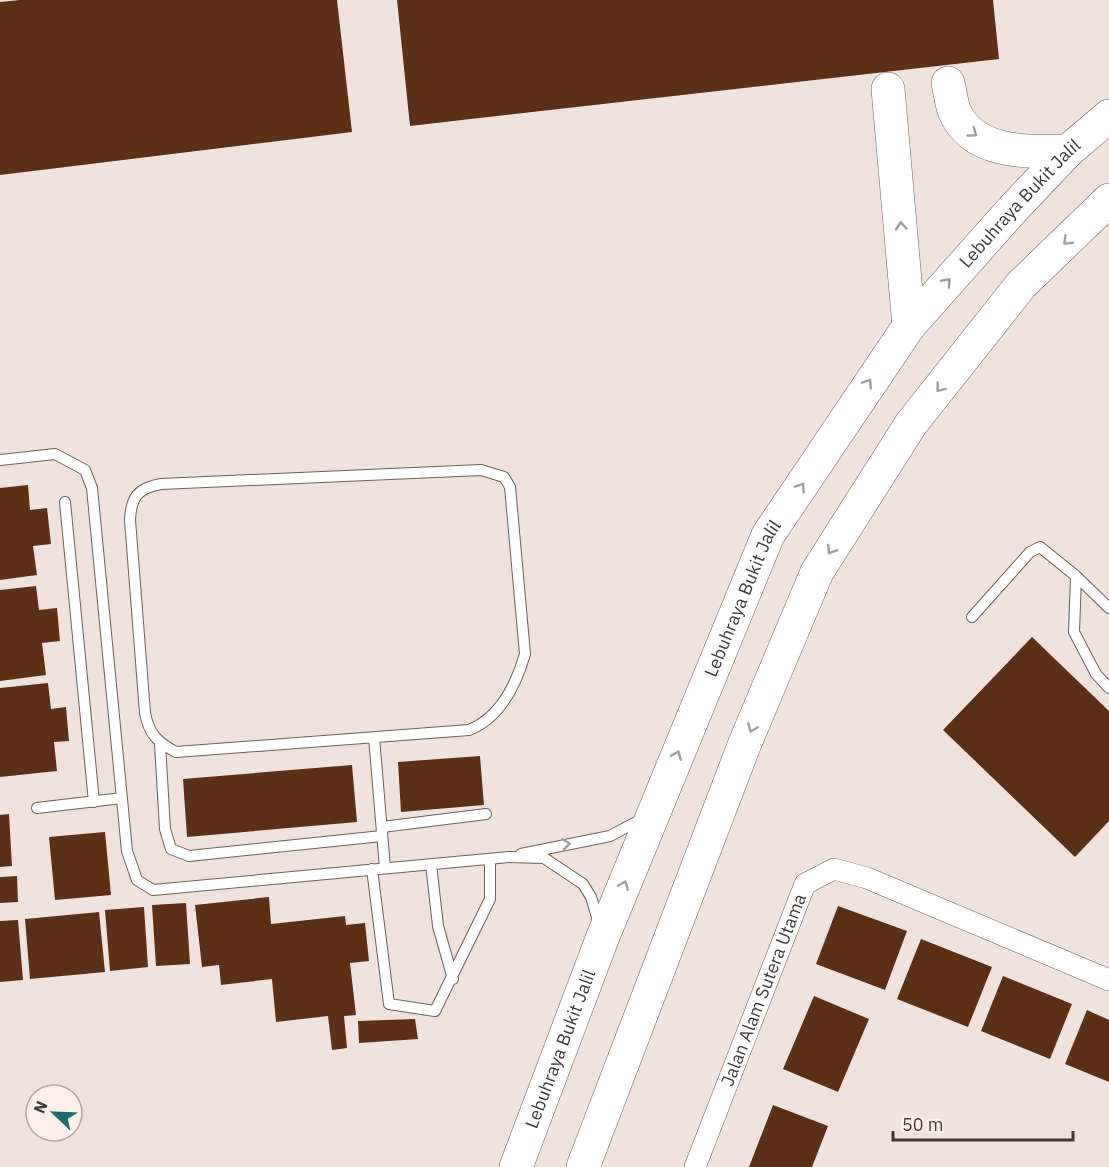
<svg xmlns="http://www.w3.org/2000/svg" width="1109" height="1167" font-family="'IBM Plex Sans',sans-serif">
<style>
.building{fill:#5c3017}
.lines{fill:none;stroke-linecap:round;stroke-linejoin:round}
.service-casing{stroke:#6b605a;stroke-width:12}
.minor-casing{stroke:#6b605a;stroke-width:22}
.trunk-casing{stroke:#6b605a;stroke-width:34}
.service{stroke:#fff;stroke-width:10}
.minor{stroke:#fff;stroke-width:21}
.trunk{stroke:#fff;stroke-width:33}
.oneway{stroke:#9f9c9c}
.labels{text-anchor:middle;stroke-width:6;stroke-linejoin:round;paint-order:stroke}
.street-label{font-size:18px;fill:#3f3a38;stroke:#fdf0ea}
</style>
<rect width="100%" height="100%" fill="#f0e3dd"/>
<path class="building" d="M 20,0 L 337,0 L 352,132 L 0,175 L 0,2 Z
M 397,0 L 993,0 L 999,59 L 410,126 Z
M 28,485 L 30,510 L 47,508 L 51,544 L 33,546 L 37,575 L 0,580 L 0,488 Z
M 36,586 L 39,610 L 57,608 L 60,641 L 42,643 L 46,675 L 0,681 L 0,590 Z
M 1032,637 L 1109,711 L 1109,821 L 1075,857 L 943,730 Z
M 48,683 L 51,709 L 66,707 L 69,741 L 54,742 L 57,771 L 0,777 L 0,688 Z
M 480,756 L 484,805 L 401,812 L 398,762 Z
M 352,765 L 357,822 L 187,837 L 183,779 Z
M 9,814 L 12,866 L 0,867 L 0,815 Z
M 105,832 L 111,895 L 55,900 L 49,837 Z
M 17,876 L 18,902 L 0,903 L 0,877 Z
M 269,897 L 271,924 L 345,916 L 346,925 L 365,923 L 369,961 L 350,963 L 356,1015 L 344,1016 L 347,1048 L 332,1050 L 328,1016 L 276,1022 L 272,979 L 221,985 L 219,965 L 202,967 L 195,905 Z
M 186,903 L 190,964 L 156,966 L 152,905 Z
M 838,906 L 907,931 L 885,990 L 816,964 Z
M 144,907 L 148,967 L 110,971 L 105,910 Z
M 99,912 L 105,972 L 30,979 L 25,919 Z
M 18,920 L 23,980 L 0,982 L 0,921 Z
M 921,939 L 992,967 L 968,1027 L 897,999 Z
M 1003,976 L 1072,1004 L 1050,1059 L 981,1031 Z
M 814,996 L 869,1019 L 838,1092 L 783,1069 Z
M 1087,1010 L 1109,1020 L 1109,1082 L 1065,1064 Z
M 415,1019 L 418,1039 L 359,1043 L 358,1021 Z
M 773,1105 L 828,1126 L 812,1167 L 749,1167 Z"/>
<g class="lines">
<defs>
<path id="service" d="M 0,460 L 55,454 L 85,470 L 92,488 L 127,851 L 137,880 L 153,890 L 509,857 L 544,858 L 583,884 L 591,897 L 599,924
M 481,470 L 504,477 L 510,487 L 525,654 C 516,685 500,718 469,730 L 176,752 C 157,742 149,734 145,713 L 130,520 C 131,497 138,488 161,484 Z
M 65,502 L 94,802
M 1076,576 L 1074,632 L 1096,674 L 1109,688
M 972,617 L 1030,552 L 1040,547 L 1076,576 L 1109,608
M 374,737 L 385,868
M 160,744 L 165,829 L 171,849 L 189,856 L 382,836
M 37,808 L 122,798
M 382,827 L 486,814
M 521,854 L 610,836 L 640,820
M 431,864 L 438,926 L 453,979
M 372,869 L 389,1004 L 435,1011 L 490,899 L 490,859"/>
<g id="minor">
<path id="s1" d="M 695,1167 L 805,884 L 834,869 L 867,878 L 1109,980"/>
</g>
<g id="trunk">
<path d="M 948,83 C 950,91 951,101 954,110 C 972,155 1029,152 1068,151"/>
<path d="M 888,89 L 909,326"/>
<path id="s2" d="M 516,1167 L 602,939 L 768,535 L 909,326 L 1012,210 L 1068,151 L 1109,116"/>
<path d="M 583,1167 L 745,743 L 817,572 L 911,424 L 1021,285 L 1109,200"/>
</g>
</defs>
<use href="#service" class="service-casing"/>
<use href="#minor" class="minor-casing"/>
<use href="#trunk" class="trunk-casing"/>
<use href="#service" class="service"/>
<use href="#minor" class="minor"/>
<use href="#trunk" class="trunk"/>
</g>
<defs><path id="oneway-chevron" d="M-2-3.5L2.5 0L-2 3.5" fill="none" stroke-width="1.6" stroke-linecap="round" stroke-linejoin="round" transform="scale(1.5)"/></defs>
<g class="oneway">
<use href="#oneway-chevron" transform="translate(973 133) rotate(36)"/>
<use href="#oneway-chevron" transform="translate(901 226) rotate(-95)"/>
<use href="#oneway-chevron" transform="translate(1067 241) rotate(136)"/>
<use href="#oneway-chevron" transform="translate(947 282) rotate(-48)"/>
<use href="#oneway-chevron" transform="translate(868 383) rotate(-57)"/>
<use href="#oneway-chevron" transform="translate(940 388) rotate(128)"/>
<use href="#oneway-chevron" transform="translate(801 487) rotate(-56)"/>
<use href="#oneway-chevron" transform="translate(831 550) rotate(123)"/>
<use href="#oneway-chevron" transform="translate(752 728) rotate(113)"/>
<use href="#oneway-chevron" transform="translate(677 755) rotate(-68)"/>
<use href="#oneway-chevron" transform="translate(566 844) rotate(-8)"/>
<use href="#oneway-chevron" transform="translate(624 885) rotate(-68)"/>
</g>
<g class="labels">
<g class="street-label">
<text dy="6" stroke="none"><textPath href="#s2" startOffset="1098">Lebuhraya Bukit Jalil</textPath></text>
<text dy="6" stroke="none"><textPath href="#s2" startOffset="612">Lebuhraya Bukit Jalil</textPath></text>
<text dy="6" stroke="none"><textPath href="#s1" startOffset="190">Jalan Alam Sutera Utama</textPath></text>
<text dy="6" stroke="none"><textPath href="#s2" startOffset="126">Lebuhraya Bukit Jalil</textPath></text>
</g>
</g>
<g transform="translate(54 1113) rotate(293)"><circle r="28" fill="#fdf0ea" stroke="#b1a7a3" stroke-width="1.5"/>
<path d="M0-4.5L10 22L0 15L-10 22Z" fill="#1f6b6e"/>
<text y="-9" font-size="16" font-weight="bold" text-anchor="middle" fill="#3f3a38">N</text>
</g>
<path d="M893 1131v9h180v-9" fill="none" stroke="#3f3a38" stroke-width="3"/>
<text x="902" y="1131" font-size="18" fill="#3f3a38" stroke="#fdf0ea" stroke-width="4.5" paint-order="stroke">50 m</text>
</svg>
